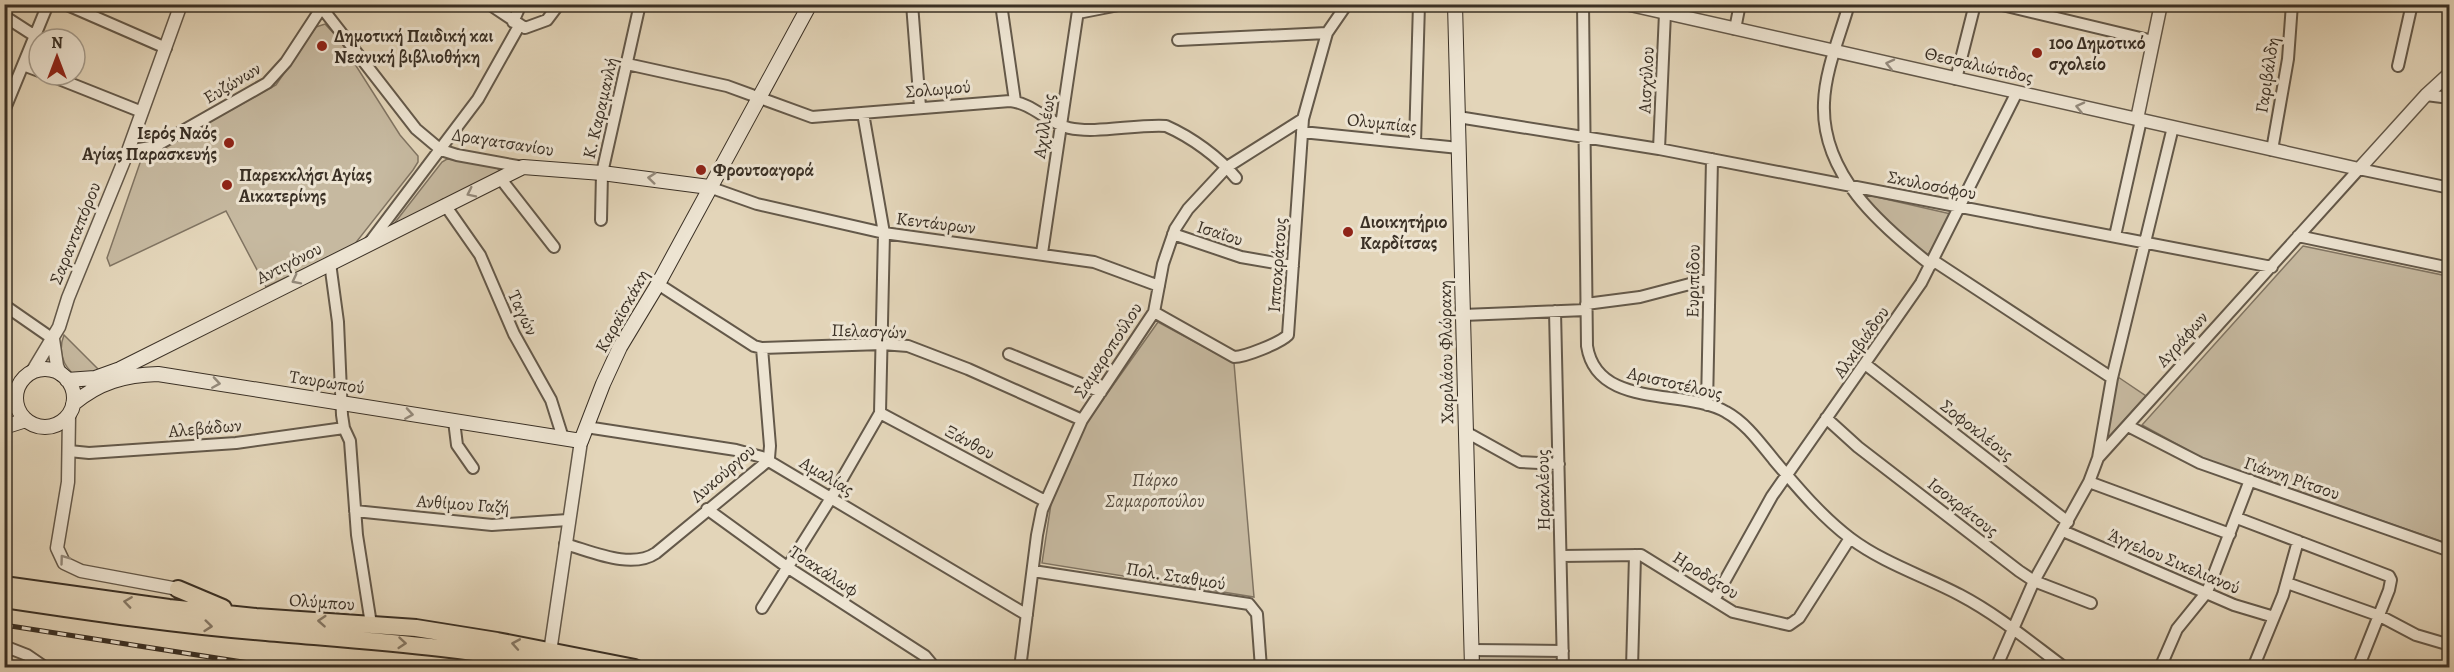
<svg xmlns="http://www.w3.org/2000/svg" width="2454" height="672" font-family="Alegreya,serif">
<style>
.green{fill:#c6b9a0;stroke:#807462;stroke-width:1.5}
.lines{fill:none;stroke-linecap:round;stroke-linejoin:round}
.minor-casing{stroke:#64594a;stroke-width:14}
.tertiary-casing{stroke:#64594a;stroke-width:15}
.secondary-casing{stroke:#3a3025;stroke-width:16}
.primary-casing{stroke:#3a3025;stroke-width:20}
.minor{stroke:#ede4d2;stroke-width:10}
.tertiary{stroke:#ede4d2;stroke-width:12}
.secondary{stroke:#ede4d2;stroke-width:14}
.primary{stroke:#e3d5b9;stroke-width:16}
.rail-casing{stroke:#3a3025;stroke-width:5}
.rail{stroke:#ede4d2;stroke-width:3;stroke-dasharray:9;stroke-linecap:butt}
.oneway{stroke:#948a7c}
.oneway2{stroke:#867a68}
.poi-dot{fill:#8f2418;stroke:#ede4d2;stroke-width:2}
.labels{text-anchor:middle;stroke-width:6;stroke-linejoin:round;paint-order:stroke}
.poi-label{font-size:18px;font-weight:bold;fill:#3a3025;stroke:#ede4d2;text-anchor:start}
.street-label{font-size:18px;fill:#3a3025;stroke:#ede4d2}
.park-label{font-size:18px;font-style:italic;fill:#564b3e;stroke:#ede4d2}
</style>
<rect width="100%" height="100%" fill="#e3d5b9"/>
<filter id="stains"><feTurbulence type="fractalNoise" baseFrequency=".00333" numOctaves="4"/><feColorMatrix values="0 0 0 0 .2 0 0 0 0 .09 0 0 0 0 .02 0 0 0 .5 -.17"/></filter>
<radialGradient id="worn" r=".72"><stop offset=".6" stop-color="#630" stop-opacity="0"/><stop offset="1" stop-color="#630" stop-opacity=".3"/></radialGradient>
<path class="green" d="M 325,24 L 339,39 L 400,135 L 418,156 L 418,162 L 413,170 L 354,245 L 266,287 L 226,211 L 110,266 L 107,258 L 141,160 L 276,85 L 316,27 Z
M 447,159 L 493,164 L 500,171 L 393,225 L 442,162 Z
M 1859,193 L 1951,214 L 1927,257 L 1914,248 Z
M 2303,246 L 2447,276 L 2450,293 L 2449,544 L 2202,458 L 2142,425 Z
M 1158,322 L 1234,363 L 1254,597 L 1042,563 L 1051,504 L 1087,422 Z
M 64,335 L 101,372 L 76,376 C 62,366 58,350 64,335 Z
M 2118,377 L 2146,396 L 2105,441 L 2105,439 Z
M 1479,653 L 1558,653 L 1558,667 L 1479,667 Z"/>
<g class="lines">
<defs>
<path id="minor" d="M 65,4 L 166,48
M 489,4 L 525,28 L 547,20 L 559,4
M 912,4 L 920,107
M 1001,4 L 1015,101
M 1583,4 L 1587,346 C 1597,410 1685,388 1726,412 C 1746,423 1760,443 1774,460 C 1798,488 1821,516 1850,538 C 1883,563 1924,576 1960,595 C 1998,615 2030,642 2065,668
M 1849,4 C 1840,36 1825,70 1824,103 C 1821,174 1880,225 1931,265
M 1998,4 L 2153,41
M 322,8 L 416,129 L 441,150 L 457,155 L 523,167
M 1078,13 L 1124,4
M 4,16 L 35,36
M 513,22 L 521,4
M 1735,29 L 1740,4
M 1178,40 L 1327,33
M 627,64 L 727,86 L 812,117 L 1010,101 C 1032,103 1048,123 1069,128 C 1096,134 1136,124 1166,126 C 1191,137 1219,157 1236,178
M 23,65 L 39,71
M 2398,66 L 2412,4
M 49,75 L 142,112
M 1956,79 L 1975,4
M 2426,95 L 2450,98
M 4,111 L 48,4
M 1458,117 L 1659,149 L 2272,267
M 1302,132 L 1459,148
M 1415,143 L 1419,4
M 1659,149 L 1665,13
M 2272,150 L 2288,59 L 2292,4
M 128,151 L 156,146 L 267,83 L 286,62 L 324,4
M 500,178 L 554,247
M 709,187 L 757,204 L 884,233 L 1094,262 L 1159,286
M 445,205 L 480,255 L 514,334 L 551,400 L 563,438
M 601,220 L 602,173 L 640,4
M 1173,234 L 1241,257 L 1293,266
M 2115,236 L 2141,120
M 2298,236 L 2450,268
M 370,242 L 478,99 L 519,26
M 1042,253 L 1079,4
M 1934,261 L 2112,378
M 330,263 L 338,322 L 342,415 L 344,428 L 350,441 L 357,535 L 371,624
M 658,284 L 754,346 L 762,348 L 882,344 L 908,346 L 968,369 L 1082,420
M 1586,304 L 1640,297 L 1709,279
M 4,305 L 53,339
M 1555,311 L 1563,668
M 1154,312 L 1234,357 C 1245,357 1280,343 1288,335 L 1303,119 L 1327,33 L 1347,4
M 1463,315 L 1586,310
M 1009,354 L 1101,392
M 1865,364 L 2068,522
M 1707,405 L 1712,159
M 880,413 L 1045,501
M 1826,418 L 1858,447 L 2019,571 L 2034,581 L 2091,603
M 454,421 L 457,445 L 473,468
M 2128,426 L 2200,463 L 2450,551
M 586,427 L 736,450 L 762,457 L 1027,615
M 1466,432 L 1520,462 L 1559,464
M 69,451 L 89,453 L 236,443 L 344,428
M 2098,458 L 2112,378 L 2173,127
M 2089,482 L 2230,534
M 707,509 L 787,567 L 925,656 L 935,668
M 355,511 L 492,525 L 568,520
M 2237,518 L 2389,576 L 2391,580 L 2389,590 L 2358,668
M 2063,531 L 2234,605 L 2274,617
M 565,544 C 591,551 631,570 656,553 L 764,464 L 769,458 L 770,446 L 762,348
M 1561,556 L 1641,555 L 1733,612 L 1789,625 L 1799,618 L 1850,538
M 1033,571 L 1249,604 L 1257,614 L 1261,668
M 2287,583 L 2380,616 L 2416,635 L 2450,645
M 1714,600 L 1772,496 L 1921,283 L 2017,92
M 762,608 L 831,498 L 880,413 L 884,233 L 863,113
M 4,646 L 27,655 L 46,668
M 1471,650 L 1563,651
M 1020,668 L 1037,535 L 1042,510 L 1082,420 L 1154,312 L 1163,264 L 1175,229 L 1188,209 L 1227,167 L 1303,119
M 1632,668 L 1635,555
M 1996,668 L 2034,581 L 2089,482 L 2098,458 L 2359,169 L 2450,188
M 2160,668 L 2177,629 L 2207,592 L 2250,480
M 2253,668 L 2283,595 L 2298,541"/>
<path id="tertiary" d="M 1626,4 L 2359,169 L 2426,95 L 2450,73
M 2137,119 L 2161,4
M 53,339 L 57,366 L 61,375
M 32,372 L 59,327 L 68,298 L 128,151 L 181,4
M 69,415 L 68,482 L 57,548 L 64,563 L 81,571 L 178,589
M 549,659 L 581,441"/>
<path id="secondary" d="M 1455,4 L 1472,668
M16 398a29 29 0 1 1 58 0a29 29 0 1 1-58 0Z
M 67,380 L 95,378 L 120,369 L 523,167 L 602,173 L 709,187
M 73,404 C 99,382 125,375 158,374 L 581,441 L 603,384 L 620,347 L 658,284 L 810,4
M 4,427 L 26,420"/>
<path id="primary" d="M 4,585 L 169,608 L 256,617 L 416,628 L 497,641 L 635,668
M 178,589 L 223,608
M 4,599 C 91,612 179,625 266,632 C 368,641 468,647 568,668"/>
</defs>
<use href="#minor" class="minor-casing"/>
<use href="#tertiary" class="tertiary-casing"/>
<use href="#secondary" class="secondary-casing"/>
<use href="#primary" class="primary-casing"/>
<use href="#minor" class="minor"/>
<use href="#tertiary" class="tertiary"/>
<use href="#secondary" class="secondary"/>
<use href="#primary" class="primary"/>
<defs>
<path id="rail" d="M 4,625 L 281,668"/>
</defs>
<use href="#rail" class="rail-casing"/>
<use href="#rail" class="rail"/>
</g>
<defs><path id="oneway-chevron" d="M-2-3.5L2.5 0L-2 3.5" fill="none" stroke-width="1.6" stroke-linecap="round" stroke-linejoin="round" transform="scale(1.5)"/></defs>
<g class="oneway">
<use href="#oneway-chevron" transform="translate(1890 64) rotate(-167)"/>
<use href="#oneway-chevron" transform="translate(2080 107) rotate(-167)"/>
<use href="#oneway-chevron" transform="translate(652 178) rotate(-174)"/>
<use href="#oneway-chevron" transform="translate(471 193) rotate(154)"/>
<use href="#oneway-chevron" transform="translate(296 280) rotate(153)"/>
<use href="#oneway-chevron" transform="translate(216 383) rotate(9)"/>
<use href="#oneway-chevron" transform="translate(409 414) rotate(9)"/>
<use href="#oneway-chevron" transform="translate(64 559) rotate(-126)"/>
</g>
<g class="oneway2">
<use href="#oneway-chevron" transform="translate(128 602) rotate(-172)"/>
<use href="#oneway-chevron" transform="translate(322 621) rotate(-176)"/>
<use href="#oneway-chevron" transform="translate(208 626) rotate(6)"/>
<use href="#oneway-chevron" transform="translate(402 643) rotate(5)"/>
<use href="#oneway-chevron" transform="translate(516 644) rotate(-170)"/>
</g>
<g class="poi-dot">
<circle cx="322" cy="46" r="6"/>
<circle cx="2037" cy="53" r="6"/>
<circle cx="229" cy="143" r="6"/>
<circle cx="701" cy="170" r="6"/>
<circle cx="227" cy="185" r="6"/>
<circle cx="1348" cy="232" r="6"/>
</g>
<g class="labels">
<g class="poi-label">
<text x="334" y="42">Δημοτική Παιδική και<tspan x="334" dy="21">Νεανική βιβλιοθήκη</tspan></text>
<text x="2049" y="49">10ο Δημοτικό<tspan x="2049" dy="21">σχολείο</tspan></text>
<text x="217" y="139" text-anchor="end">Ιερός Ναός<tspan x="217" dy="21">Αγίας Παρασκευής</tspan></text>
<text x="713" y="176">Φρουτοαγορά</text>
<text x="239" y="181">Παρεκκλήσι Αγίας<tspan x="239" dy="21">Αικατερίνης</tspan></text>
<text x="1360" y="228">Διοικητήριο<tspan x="1360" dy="21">Καρδίτσας</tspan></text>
</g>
<g class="street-label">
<text transform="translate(1979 65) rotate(13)" y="6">Θεσσαλιώτιδος</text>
<text transform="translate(2267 75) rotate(-81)" y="6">Γαριβάλδη</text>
<text transform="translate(1646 80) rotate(-87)" y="6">Αισχύλου</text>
<text transform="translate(232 83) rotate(-31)" y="6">Ευζώνων</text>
<text transform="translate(938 89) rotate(-5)" y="6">Σολωμού</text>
<text transform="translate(600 108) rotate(-77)" y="6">Κ. Καραμανλή</text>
<text transform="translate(1382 123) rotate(6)" y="6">Ολυμπίας</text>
<text transform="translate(1044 126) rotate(-81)" y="6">Αχιλλέως</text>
<text transform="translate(503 142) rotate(9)" y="6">Δραγατσανίου</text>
<text transform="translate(1932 185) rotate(11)" y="6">Σκυλοσόφου</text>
<text transform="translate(936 223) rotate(7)" y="6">Κεντάυρων</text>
<text transform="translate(75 233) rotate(-68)" y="6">Σαρανταπόρου</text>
<text transform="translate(1220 233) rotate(18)" y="6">Ισαΐου</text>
<text transform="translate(289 263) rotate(-27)" y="6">Αντιγόνου</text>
<text transform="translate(1277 265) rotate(-86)" y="6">Ιπποκράτους</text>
<text transform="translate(1693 281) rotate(-89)" y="6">Ευριπίδου</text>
<text transform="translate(622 311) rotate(-61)" y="6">Καραϊσκάκη</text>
<text transform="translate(523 313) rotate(65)" y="6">Ταγών</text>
<text transform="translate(869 331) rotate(2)" y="6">Πελασγών</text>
<text transform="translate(2182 339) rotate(-48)" y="6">Αγράφων</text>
<text transform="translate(1861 342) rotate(-55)" y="6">Αλκιβιάδου</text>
<text transform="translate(1108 350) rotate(-57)" y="6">Σαμαροπούλου</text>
<text transform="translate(1446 352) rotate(-91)" y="6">Χαριλάου Φλώρακη</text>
<text transform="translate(327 382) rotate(9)" y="6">Ταυρωπού</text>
<text transform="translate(1675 383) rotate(13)" y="6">Αριστοτέλους</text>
<text transform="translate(205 428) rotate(-5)" y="6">Αλεβάδων</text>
<text transform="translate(1977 430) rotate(38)" y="6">Σοφοκλέους</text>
<text transform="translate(970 442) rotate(28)" y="6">Ξάνθου</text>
<text transform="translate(723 473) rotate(-41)" y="6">Λυκούργου</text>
<text transform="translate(827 476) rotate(31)" y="6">Αμαλίας</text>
<text transform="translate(2292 478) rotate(19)" y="6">Γιάννη Ρίτσου</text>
<text transform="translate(1543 490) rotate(-91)" y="6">Ηρακλέους</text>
<text transform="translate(463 504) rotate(4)" y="6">Ανθίμου Γαζή</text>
<text transform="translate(1963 507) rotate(38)" y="6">Ισοκράτους</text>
<text transform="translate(2174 561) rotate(23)" y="6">Άγγελου Σικελιανού</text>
<text transform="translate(824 571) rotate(33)" y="6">Τσακάλωφ</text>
<text transform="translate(1706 575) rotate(32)" y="6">Ηροδότου</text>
<text transform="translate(1176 576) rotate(9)" y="6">Πολ. Σταθμού</text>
<text transform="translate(322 602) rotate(4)" y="6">Ολύμπου</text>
</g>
<g class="park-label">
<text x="1155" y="486">Πάρκο<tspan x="1155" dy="21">Σαμαροπούλου</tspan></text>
</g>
</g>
<rect width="2454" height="672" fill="none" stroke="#e3d5b9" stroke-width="24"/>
<rect x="6" y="6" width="2442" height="660" fill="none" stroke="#3a3025" stroke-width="3"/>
<rect x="12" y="12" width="2430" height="648" fill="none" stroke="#3a3025" stroke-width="1.5"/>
<g transform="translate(57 57)"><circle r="28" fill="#ede4d2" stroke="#a59c8d" stroke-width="1.5"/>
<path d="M0-4.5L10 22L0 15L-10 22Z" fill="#8f2418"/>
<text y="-9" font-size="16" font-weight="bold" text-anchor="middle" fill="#3a3025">N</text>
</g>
<rect width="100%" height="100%" filter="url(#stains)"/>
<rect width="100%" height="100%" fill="url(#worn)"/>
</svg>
